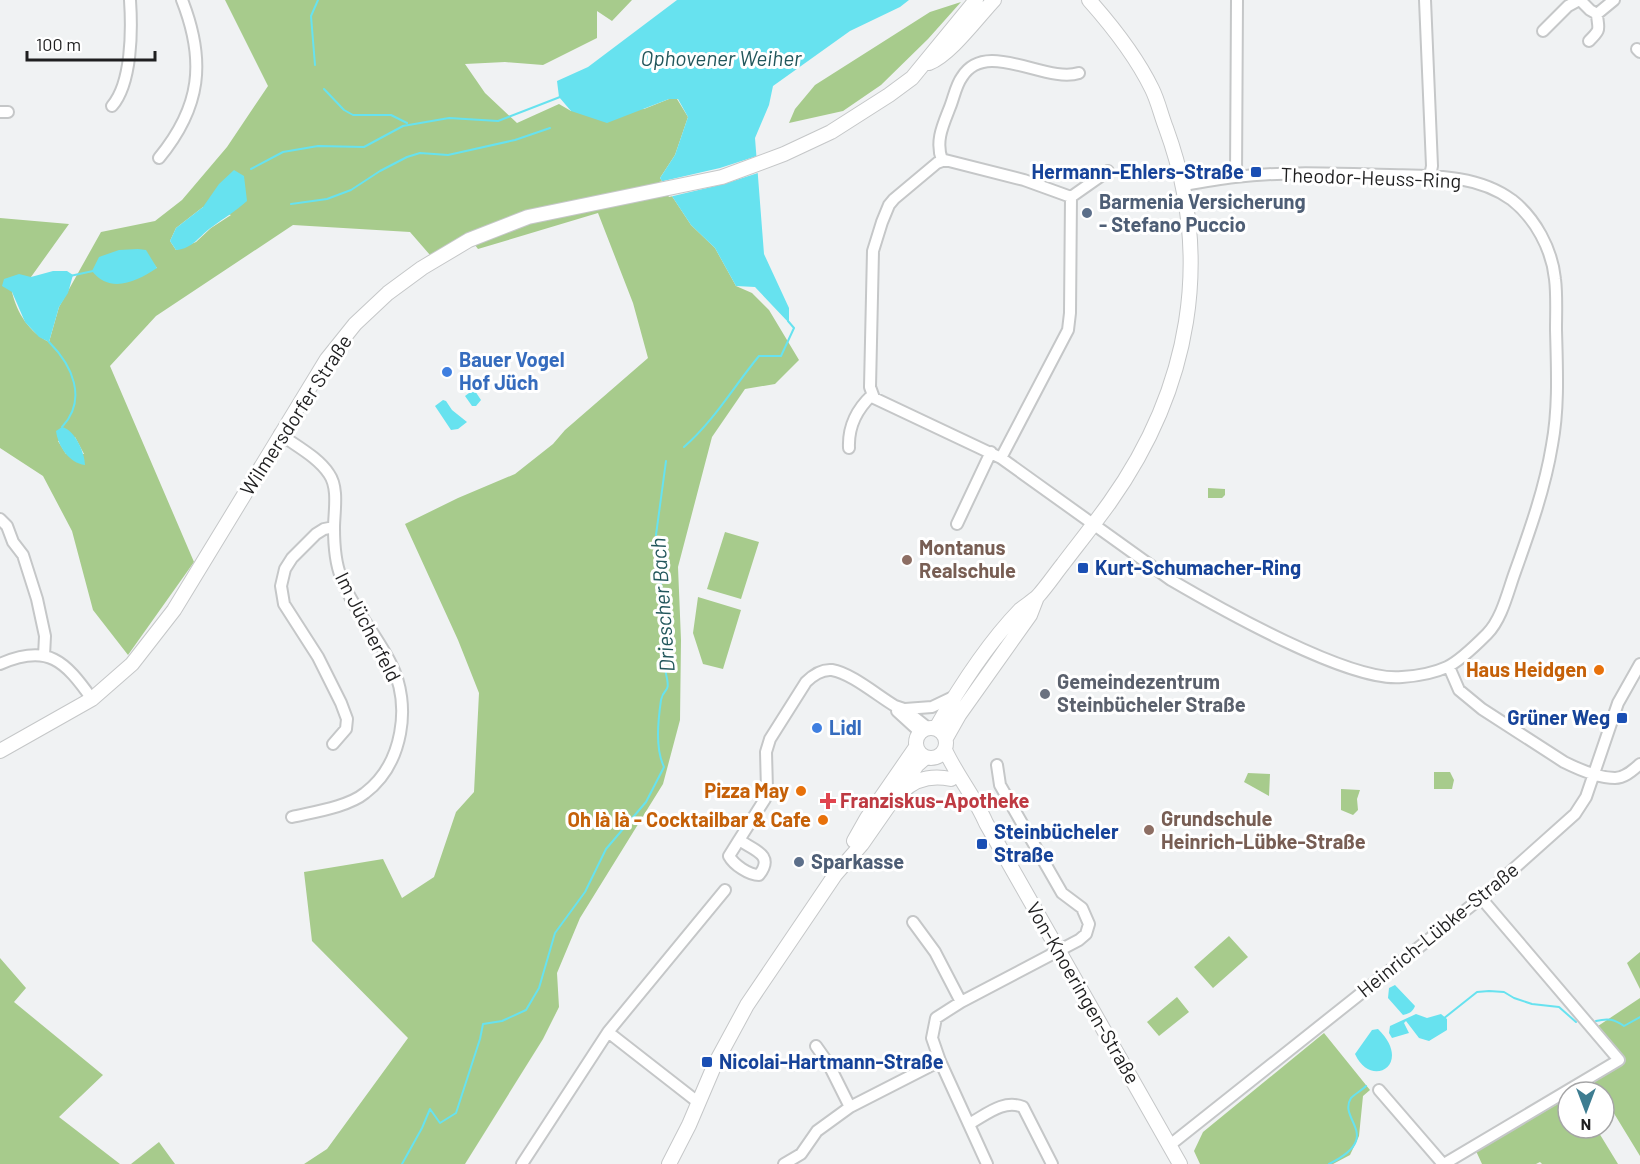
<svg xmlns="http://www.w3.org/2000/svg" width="1640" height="1164" font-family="Barlow,sans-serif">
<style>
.green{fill:#a7cb8c;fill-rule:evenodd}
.water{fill:#67e2ef}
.pier{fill:#f0f2f3}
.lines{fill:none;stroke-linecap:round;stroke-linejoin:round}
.stream{stroke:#67e2ef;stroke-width:2}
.street-casing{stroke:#c5c7c8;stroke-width:14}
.secondary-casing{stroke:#c5c7c8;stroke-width:16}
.street{stroke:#fff;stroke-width:10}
.secondary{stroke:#fff;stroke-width:14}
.transit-dot{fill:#1a4fb4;stroke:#fff;stroke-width:2}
.service-dot{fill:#5c6f8a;stroke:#fff;stroke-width:2}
.shop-dot{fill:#3f7fe0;stroke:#fff;stroke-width:2}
.education-dot{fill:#8d6e63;stroke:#fff;stroke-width:2}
.food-dot{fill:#e8710a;stroke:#fff;stroke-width:2}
.worship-dot{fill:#6b7280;stroke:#fff;stroke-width:2}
.health-dot{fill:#e0444e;stroke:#fff;stroke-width:2}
.labels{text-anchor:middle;stroke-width:6;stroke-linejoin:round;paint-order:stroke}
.transit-label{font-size:20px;font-weight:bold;fill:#164399;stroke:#fff;text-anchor:start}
.street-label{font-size:20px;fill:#1f1f20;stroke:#fff}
.service-label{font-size:20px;font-weight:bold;fill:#4e5e75;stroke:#fff;text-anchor:start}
.shop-label{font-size:20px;font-weight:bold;fill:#366cbe;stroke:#fff;text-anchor:start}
.education-label{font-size:20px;font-weight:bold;fill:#785e54;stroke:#fff;text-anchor:start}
.food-label{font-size:20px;font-weight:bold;fill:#c56008;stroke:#fff;text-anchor:end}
.worship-label{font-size:20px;font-weight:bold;fill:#5b616d;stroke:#fff;text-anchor:start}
.health-label{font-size:20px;font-weight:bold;fill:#be3a42;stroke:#fff;text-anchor:start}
.water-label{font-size:21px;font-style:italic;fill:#22575c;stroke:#fff}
</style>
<rect width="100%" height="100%" fill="#f0f2f3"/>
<path class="green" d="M 225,0 L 632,0 L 612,21 L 597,11 L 597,38 L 543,65 L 505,62 L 465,64 L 485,93 L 517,123 L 559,104 L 571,111 L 644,109 L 669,99 L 677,99 L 688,117 L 675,155 L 660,178 L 691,225 L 715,248 L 736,286 L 752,293 L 769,310 L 799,360 L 775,384 L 745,389 L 712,437 L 678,567 L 681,640 L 680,720 L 663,784 L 580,918 L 557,973 L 559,1007 L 543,1039 L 465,1164 L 304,1164 L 327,1149 L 408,1038 L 312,941 L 304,872 L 383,859 L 402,898 L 434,877 L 456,812 L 474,792 L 479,693 L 458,640 L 405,524 L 458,498 L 515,474 L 553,444 L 565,430 L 648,358 L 633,303 L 598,213 L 478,249 L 469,237 L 430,255 L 410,232 L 293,225 L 156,316 L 110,366 L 194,562 L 128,655 L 93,610 L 72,531 L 43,476 L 0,448 L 0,218 L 69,224 L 31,277 L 12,292 C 17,313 29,332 49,342 L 59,307 L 101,232 L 155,221 L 182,200 L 227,147 L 268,86 ZM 203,207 L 231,215 L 211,228 L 196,242 L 176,250 L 170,241 L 176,228 ZM 153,263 L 157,268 L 92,271 ZM 75,437 L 84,454 L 66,454 L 58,441 Z
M 961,2 L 928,39 L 881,85 L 843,111 L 789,123 L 795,109 L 815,85 L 930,12 Z
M 1208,488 L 1225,489 L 1225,495 L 1222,498 L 1208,498 Z
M 725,532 L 759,542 L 741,599 L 707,589 Z
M 698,597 L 741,610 L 723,669 L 703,664 L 693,633 Z
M 1434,772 L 1450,772 L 1454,780 L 1452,789 L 1434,789 Z
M 1248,773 L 1270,774 L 1269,796 L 1244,782 Z
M 1341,789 L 1360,790 L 1357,799 L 1358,810 L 1353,815 L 1341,810 Z
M 1229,936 L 1248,957 L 1213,988 L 1194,967 Z
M 1640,952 L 1640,989 L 1627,963 Z
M 0,958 L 26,988 L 14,1002 L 103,1075 L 59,1117 L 120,1164 L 0,1164 Z
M 1177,997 L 1189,1012 L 1159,1036 L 1147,1022 Z
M 1640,998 L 1640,1156 L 1604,1097 L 1604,1092 L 1601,1092 L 1594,1081 L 1623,1064 L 1598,1026 Z
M 1324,1033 L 1370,1090 L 1363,1096 L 1359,1136 L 1350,1155 L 1333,1164 L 1200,1164 L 1194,1151 L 1203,1132 Z
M 1568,1098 L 1568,1128 L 1596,1128 L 1618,1164 L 1542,1164 L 1540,1162 L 1536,1164 L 1482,1164 L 1476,1151 Z
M 159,1142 L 175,1164 L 131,1164 Z"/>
<path class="water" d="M 677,0 L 909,0 L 900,7 L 850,31 L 773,86 L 769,105 L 755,138 L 764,254 L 789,308 L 789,323 L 755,287 L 736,286 L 715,248 L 691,225 L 660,178 L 675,155 L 688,117 L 678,99 L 669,99 L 607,123 L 571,111 L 559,97 L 557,81 L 588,67 Z
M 234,170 L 244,176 L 247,201 C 236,211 224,218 212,227 C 200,235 193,249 176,250 L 170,241 L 176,228 L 203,207 L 219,184 Z
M 138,249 L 146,250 L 157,268 C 136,282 110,294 92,271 L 99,257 L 119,250 Z
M 53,271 L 67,271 L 73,275 L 68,293 L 59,307 L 49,342 L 39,337 L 25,322 L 12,292 L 2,286 L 4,279 L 19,274 L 31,277 Z
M 473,390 L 475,391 L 481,400 L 476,406 L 472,406 L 465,396 Z
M 443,400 L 446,401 L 452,410 L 467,422 L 458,429 L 451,430 L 435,406 Z
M 62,427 C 75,430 85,453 85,465 C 69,463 58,446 56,431 Z
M 1395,985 L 1415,1006 C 1413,1012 1408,1014 1403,1015 L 1388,998 L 1389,988 Z
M 1416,1014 L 1427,1018 L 1441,1014 L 1447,1019 L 1447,1030 L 1429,1041 L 1419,1038 L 1406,1021 L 1404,1023 L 1409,1033 L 1392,1038 L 1389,1033 L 1390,1026 Z
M 1378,1029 C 1414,1064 1371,1090 1355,1054 L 1372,1030 Z"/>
<path class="pier" d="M 760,155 L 761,172 L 724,184 L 669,197 L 659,182 L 720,168 Z"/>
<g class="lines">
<path class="stream" d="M 315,65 L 311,16 L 318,0
M 324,89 L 344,110 L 353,115 L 391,115 L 407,123
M 251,169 L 283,152 L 318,146 L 364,147 L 403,126 L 449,118 L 498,121 L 560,97
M 291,204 L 327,199 L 351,190 L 380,171 L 407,157 L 420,153 L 448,155 L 515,140 L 550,128
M 70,276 L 93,271
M 49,342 C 72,365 88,399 62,427
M 684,447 C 714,421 734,386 759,356 L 781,356 L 794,328 L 788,321
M 1443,1019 L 1477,992 L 1489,991 L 1504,992 L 1514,998 L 1532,1004 L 1559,1007 L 1576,1022
M 1596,1021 C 1608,1018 1614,1019 1624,1026 L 1640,1017
M 402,1164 L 422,1128 L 430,1109 L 440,1123 L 456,1113 L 480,1039 L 483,1024 L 502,1021 L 526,1010 L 539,988 L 555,933 L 585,892 L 606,849 L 646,802 L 664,767 C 655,748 658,721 661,700 C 664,686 671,695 666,674 L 664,615 L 656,535 L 666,461
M 1329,1164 C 1385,1136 1337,1120 1351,1098 C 1355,1094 1362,1090 1366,1086"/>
<defs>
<path id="street" d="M 1425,0 L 1432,166 L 1430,176
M 1580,0 L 1590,10 L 1597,14 L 1614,0
M 1543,31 L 1568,6 L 1579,0
M 1589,41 C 1602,28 1598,30 1597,14
M 1637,49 L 1640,52
M 112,106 C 132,83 132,30 130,0
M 0,112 L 8,112
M 159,158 C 201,107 206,61 182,0
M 942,160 C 935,141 943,125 950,107 C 954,97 956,85 962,77 C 986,38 1046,84 1079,73
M 1236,177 L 1237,0
M 1071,197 L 1108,171
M 280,434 C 296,446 318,457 329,474 C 339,488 334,512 334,528 C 334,544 335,562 341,577 C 352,608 377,635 391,664 C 412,705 403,764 365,793 C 348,807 313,812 292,817
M 849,448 C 848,427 857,409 872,395
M 1001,458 L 1068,330 L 1070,313 L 1071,197 L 1024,180 L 945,160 L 937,163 L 894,199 L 889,205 L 882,222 L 873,251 L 870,387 L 874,398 L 1001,458 L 1171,580 C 1219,608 1351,683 1402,677 C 1417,676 1434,673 1447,667 C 1458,662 1478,643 1487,634 C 1502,619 1508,591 1515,572 C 1530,530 1545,488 1552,445 C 1559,408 1557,368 1556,330 C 1556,313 1557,295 1555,279 C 1552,249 1535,218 1512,200 C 1477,174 1431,176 1390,175 C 1339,174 1286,171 1235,177 C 1218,179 1201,182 1184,185
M 0,519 L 7,526 L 13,542 L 23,555 L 37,599 L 45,636 L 44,656
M 957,524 L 991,452
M 0,664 C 48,643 65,661 92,699
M 1449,667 L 1459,690 L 1482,709 L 1564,762 C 1578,769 1599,778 1615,778 C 1625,778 1633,770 1640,764
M 905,709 L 932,707 L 955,696
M 897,711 L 920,732
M 333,744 L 346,729 L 347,719 L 341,703 L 318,657 L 284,604 L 281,586 L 285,569 L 292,558 L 316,534 L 324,529 L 334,527
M 739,840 L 729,856 C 734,865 749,875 759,875 C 775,855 754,850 739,840 L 765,799 L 767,790 L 766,752 L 770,739 L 806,682 C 813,675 822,669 832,670 C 851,673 878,696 895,706 L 904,709 L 928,728
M 913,922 L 935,952 L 961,1002
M 816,1046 L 828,1063 L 850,1107
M 1379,1090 L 1443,1164
M 699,1103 L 608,1032 L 725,890
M 969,1124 C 986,1115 1003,1099 1023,1107 L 1052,1164
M 1170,1145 L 1481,898 L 1575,814 L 1586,797 L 1618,703 L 1640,664
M 522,1164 L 608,1032
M 784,1164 L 801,1154 L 817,1131 L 850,1107 L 940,1061
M 987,1164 L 940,1061 L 932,1038 L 936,1018 L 961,1002 L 1079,940 L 1086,934 L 1089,924 L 1082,908 L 1062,893 L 1000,785 L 997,765
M 1444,1164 L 1619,1060 L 1481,898"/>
<path id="secondary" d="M 929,63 C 950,55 977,18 994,0
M916 743a15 15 0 1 1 30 0a15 15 0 1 1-30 0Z
M 936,728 C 959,688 987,644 1020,610 C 1026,605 1033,601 1038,596 C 1047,586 1055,574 1063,564 C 1079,543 1095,523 1110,502 C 1190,389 1214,259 1166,128 C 1161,115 1158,101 1152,89 C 1136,56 1113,27 1089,0
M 946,738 L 959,715 L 1030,615 L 1037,597
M 945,750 C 957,776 975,797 986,823 L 1180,1164
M 0,751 L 92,699 L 132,664 L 174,610 L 327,359 L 355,324 L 388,293 L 422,268 L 469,240 L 528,217 L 722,177 L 784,154 L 831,132 L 889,95 L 912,78 L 976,0
M 902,792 C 916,778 932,775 951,779
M 854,841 L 867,818 L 916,747
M 669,1164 L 689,1125 L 715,1064 L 747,1005 L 835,875 L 862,844 L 917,765 L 925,758"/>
</defs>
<use href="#street" class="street-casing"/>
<use href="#secondary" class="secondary-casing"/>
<use href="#street" class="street"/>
<use href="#secondary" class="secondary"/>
</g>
<g class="transit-dot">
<rect x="1250" y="166" width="12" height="12" rx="3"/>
<rect x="1077" y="562" width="12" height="12" rx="3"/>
<rect x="1616" y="712" width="12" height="12" rx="3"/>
<rect x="976" y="838" width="12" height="12" rx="3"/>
<rect x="701" y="1056" width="12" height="12" rx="3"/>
</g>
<g class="service-dot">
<circle cx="1087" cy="213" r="6"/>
<circle cx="799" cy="862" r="6"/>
</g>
<g class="shop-dot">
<circle cx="447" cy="372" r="6"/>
<circle cx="817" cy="728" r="6"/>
</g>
<g class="education-dot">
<circle cx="907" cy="560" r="6"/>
<circle cx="1149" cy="830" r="6"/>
</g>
<g class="food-dot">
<circle cx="1599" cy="670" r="6"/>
<circle cx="801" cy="791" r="6"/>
<circle cx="823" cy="820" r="6"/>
</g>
<circle class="worship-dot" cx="1045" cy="694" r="6"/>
<path class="health-dot" d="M825 792h6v6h6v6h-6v6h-6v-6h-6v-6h6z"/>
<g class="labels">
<g class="transit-label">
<text x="1244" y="179" text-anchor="end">Hermann-Ehlers-Straße</text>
<text x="1095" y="575">Kurt-Schumacher-Ring</text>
<text x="1610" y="725" text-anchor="end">Grüner Weg</text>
<text x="994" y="839">Steinbücheler<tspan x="994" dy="23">Straße</tspan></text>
<text x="719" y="1069">Nicolai-Hartmann-Straße</text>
</g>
<g class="street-label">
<text transform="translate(1371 178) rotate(2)" y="7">Theodor-Heuss-Ring</text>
<text transform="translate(296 415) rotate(-57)" y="7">Wilmersdorfer Straße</text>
<text transform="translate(368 627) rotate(63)" y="7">Im Jücherfeld</text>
<text transform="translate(1438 930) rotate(-39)" y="7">Heinrich-Lübke-Straße</text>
<text transform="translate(1083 993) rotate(60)" y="7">Von-Knoeringen-Straße</text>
</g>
<g class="service-label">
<text x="1099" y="209">Barmenia Versicherung<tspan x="1099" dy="23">- Stefano Puccio</tspan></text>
<text x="811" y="869">Sparkasse</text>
</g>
<g class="shop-label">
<text x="459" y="367">Bauer Vogel<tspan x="459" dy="23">Hof Jüch</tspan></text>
<text x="829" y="735">Lidl</text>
</g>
<g class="education-label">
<text x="919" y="555">Montanus<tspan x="919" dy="23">Realschule</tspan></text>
<text x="1161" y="826">Grundschule<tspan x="1161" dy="23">Heinrich-Lübke-Straße</tspan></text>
</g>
<g class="food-label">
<text x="1587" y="677">Haus Heidgen</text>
<text x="789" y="798">Pizza May</text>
<text x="811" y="827">Oh là là - Cocktailbar &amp; Cafe</text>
</g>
<g class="worship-label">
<text x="1057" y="689">Gemeindezentrum<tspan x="1057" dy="23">Steinbücheler Straße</tspan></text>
</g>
<g class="health-label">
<text x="840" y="808">Franziskus-Apotheke</text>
</g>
<g class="water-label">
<text x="721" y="66">Ophovener Weiher</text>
<text transform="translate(663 605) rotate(-94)" y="7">Driescher Bach</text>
</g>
</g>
<g transform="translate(1586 1110) rotate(180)"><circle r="28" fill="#ffffff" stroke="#a5a5a6" stroke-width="1.5"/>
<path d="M0-4.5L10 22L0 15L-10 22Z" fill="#3e7d91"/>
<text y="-9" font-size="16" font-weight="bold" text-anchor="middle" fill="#1f1f20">N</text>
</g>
<path d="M27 51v9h128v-9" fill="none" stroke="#1f1f20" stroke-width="3"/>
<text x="36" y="51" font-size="18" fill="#1f1f20" stroke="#ffffff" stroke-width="4.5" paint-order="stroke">100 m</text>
</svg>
